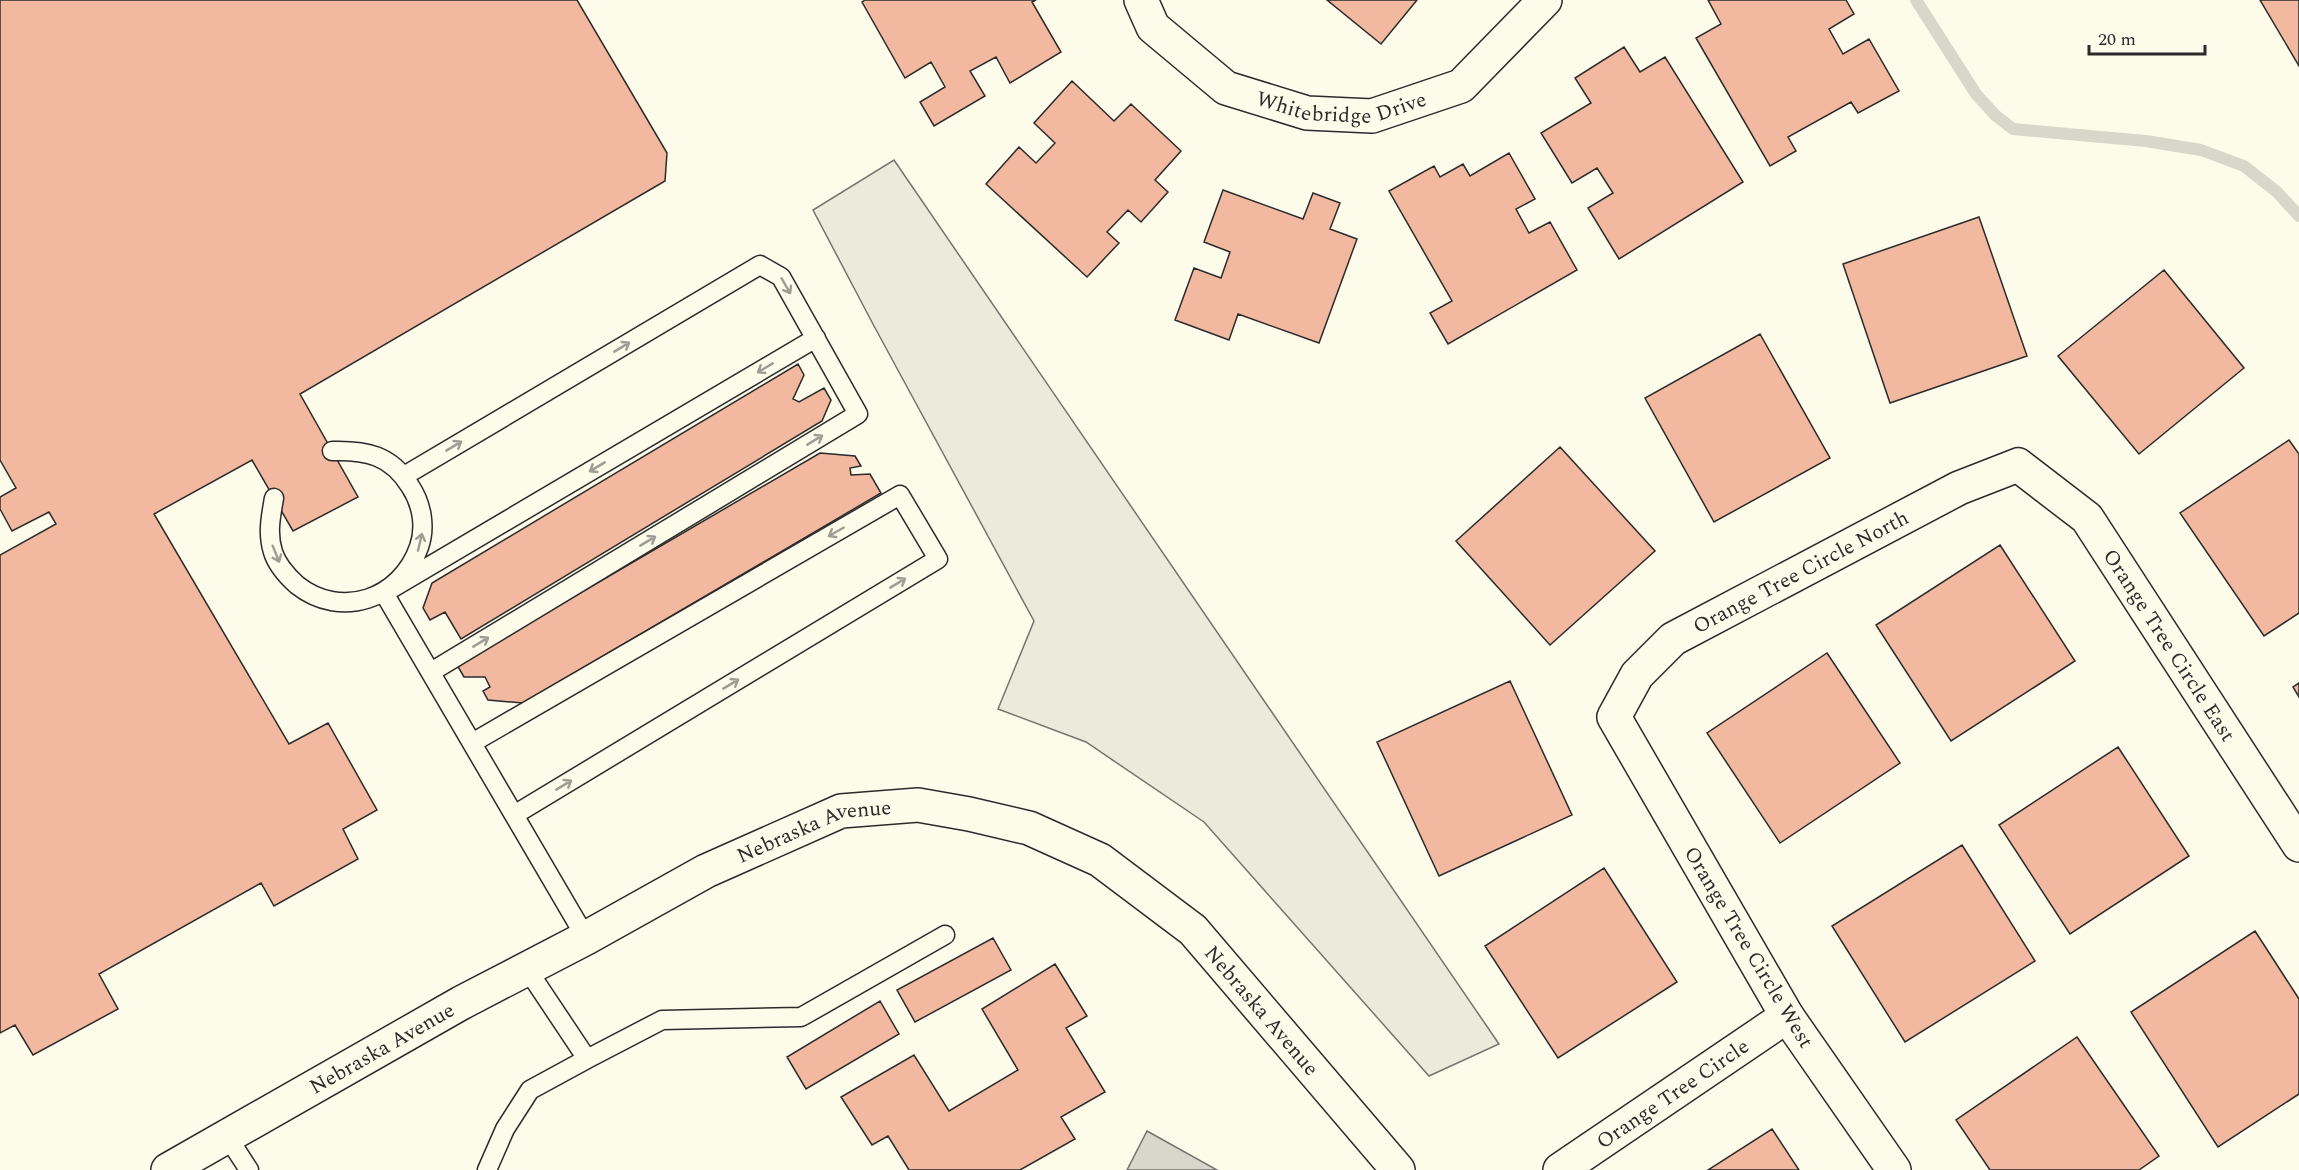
<svg xmlns="http://www.w3.org/2000/svg" width="2299" height="1170" font-family="Spectral,serif">
<style>
.green{fill:#ecebdb;stroke:#74746e;stroke-width:1.5}
.water{fill:#d8d7c9;stroke:#74746e;stroke-width:1.5}
.lines{fill:none;stroke-linecap:round;stroke-linejoin:round}
.stream{stroke:#d8d7c9;stroke-width:12}
.building{fill:#f2b8a0;stroke:#2b2b2b;stroke-width:1.5}
.service-casing{stroke:#2b2b2b;stroke-width:21}
.minor-casing{stroke:#2b2b2b;stroke-width:36}
.tertiary-casing{stroke:#2b2b2b;stroke-width:36}
.service{stroke:#fdfbea;stroke-width:18}
.minor{stroke:#fdfbea;stroke-width:33}
.tertiary{stroke:#fdfbea;stroke-width:33}
.oneway{stroke:#9e9d94}
.labels{text-anchor:middle;stroke-width:4.5;stroke-linejoin:round;paint-order:stroke}
.street-label{font-size:21px;fill:#2b2b2b;stroke:#fdfbea}
</style>
<rect width="100%" height="100%" fill="#fdfbea"/>
<path class="green" d="M 894,160 L 1499,1044 L 1429,1076 L 1204,822 L 1086,742 L 998,709 L 1034,621 L 874,326 L 813,210 Z"/>
<path class="water" d="M 1147,1131 L 1217,1170 L 1127,1170 Z"/>
<g class="lines">
<path class="stream" d="M 1916,0 L 1976,94 L 1995,115 L 2013,129 L 2146,141 L 2201,150 L 2244,166 L 2277,192 L 2299,216"/>
</g>
<path class="building" d="M 0,0 L 577,0 L 667,153 L 665,181 L 300,394 L 358,497 L 293,531 L 252,460 L 154,514 L 289,744 L 328,723 L 377,810 L 343,829 L 358,859 L 274,906 L 261,883 L 99,974 L 118,1009 L 33,1055 L 15,1025 L 0,1033 L 0,555 L 56,524 L 49,512 L 12,531 L 0,509 L 0,497 L 16,488 L 0,460 Z
M 865,0 L 1036,0 L 1032,2 L 1061,52 L 1010,83 L 996,57 L 970,71 L 985,96 L 934,126 L 920,102 L 945,87 L 931,62 L 905,78 L 862,2 Z
M 1327,0 L 1417,0 L 1381,44 Z
M 1708,0 L 1846,0 L 1854,14 L 1829,29 L 1843,54 L 1869,39 L 1899,91 L 1858,113 L 1851,102 L 1788,137 L 1796,151 L 1770,166 L 1696,38 L 1721,24 Z
M 2260,0 L 2299,0 L 2299,66 Z
M 1624,47 L 1640,72 L 1665,57 L 1743,182 L 1619,259 L 1588,208 L 1613,193 L 1597,168 L 1572,183 L 1541,133 L 1591,103 L 1575,78 Z
M 1072,81 L 1114,121 L 1131,104 L 1181,151 L 1155,180 L 1168,192 L 1141,222 L 1128,210 L 1107,232 L 1119,243 L 1087,277 L 986,184 L 1019,147 L 1036,163 L 1055,143 L 1034,123 Z
M 1509,153 L 1535,199 L 1516,209 L 1529,233 L 1550,222 L 1577,270 L 1448,344 L 1430,313 L 1452,301 L 1389,191 L 1434,166 L 1440,177 L 1463,164 L 1470,176 Z
M 1223,190 L 1303,219 L 1313,193 L 1340,203 L 1330,229 L 1357,239 L 1319,343 L 1238,314 L 1229,340 L 1175,320 L 1194,268 L 1221,278 L 1230,252 L 1204,242 Z
M 1979,217 L 2027,356 L 1890,403 L 1843,264 Z
M 2164,270 L 2244,368 L 2139,454 L 2058,356 Z
M 1760,334 L 1830,458 L 1714,522 L 1645,398 Z
M 798,364 L 804,375 L 793,399 L 799,402 L 824,388 L 831,400 L 822,421 L 461,639 L 445,612 L 430,620 L 423,608 L 432,583 Z
M 2289,440 L 2299,454 L 2299,613 L 2264,636 L 2180,513 Z
M 1560,447 L 1655,551 L 1550,645 L 1456,541 Z
M 820,453 L 855,456 L 861,466 L 850,468 L 851,475 L 870,474 L 881,493 L 523,703 L 488,700 L 483,691 L 490,687 L 485,677 L 464,677 L 457,665 Z
M 2000,545 L 2075,661 L 1951,741 L 1876,625 Z
M 1827,653 L 1900,763 L 1780,843 L 1707,733 Z
M 1510,681 L 1572,815 L 1439,876 L 1377,742 Z
M 2299,683 L 2299,697 L 2293,687 Z
M 2118,747 L 2189,856 L 2070,934 L 1999,825 Z
M 1962,845 L 2035,961 L 1905,1042 L 1832,926 Z
M 1604,868 L 1677,982 L 1558,1058 L 1485,946 Z
M 2255,931 L 2299,999 L 2299,1094 L 2218,1147 L 2131,1012 Z
M 993,938 L 1011,970 L 915,1022 L 897,990 Z
M 1055,964 L 1087,1016 L 1066,1028 L 1105,1092 L 1061,1117 L 1075,1139 L 1020,1170 L 909,1170 L 888,1136 L 872,1145 L 841,1097 L 914,1055 L 949,1111 L 1018,1070 L 982,1009 Z
M 880,1001 L 899,1034 L 806,1089 L 787,1057 Z
M 2077,1037 L 2159,1156 L 2139,1170 L 1990,1170 L 1956,1120 Z
M 1772,1129 L 1799,1170 L 1708,1170 Z"/>
<g class="lines">
<defs>
<path id="service" d="M 404,476 L 760,265 L 781,277 L 858,414 L 431,672
M 274,498 C 271,516 267,533 273,552 C 277,565 287,576 297,585 C 341,620 401,599 419,547 C 426,527 422,504 410,486 C 391,455 366,450 332,451
M 472,743 L 900,495 L 938,559 L 514,815
M 586,938 L 384,593 L 816,338
M 587,1059 L 662,1020 L 801,1017 L 945,935
M 227,1136 L 249,1170
M 487,1170 L 505,1129 L 530,1090 L 587,1059 L 527,969"/>
<g id="minor">
<path id="s1" d="M 1141,0 L 1153,27 L 1226,88 L 1307,113 L 1372,116 L 1461,86 L 1545,0"/>
<path id="s2" d="M 1560,1170 L 1787,1016"/>
<path id="s3" d="M 1894,1170 L 1787,1016 L 1614,717 L 1637,675 L 1673,639 L 1959,488 L 2018,465 L 2087,518 L 2299,845"/>
</g>
<g id="tertiary">
<path id="s4" d="M 168,1170 L 461,1003 L 586,938 L 706,871 L 841,811 L 918,805 L 969,814 L 1029,828 L 1100,860 L 1193,930 L 1398,1170"/>
</g>
</defs>
<use href="#service" class="service-casing"/>
<use href="#minor" class="minor-casing"/>
<use href="#tertiary" class="tertiary-casing"/>
<use href="#service" class="service"/>
<use href="#minor" class="minor"/>
<use href="#tertiary" class="tertiary"/>
</g>
<defs><path id="oneway-shaft" d="M-6 0H5M1.5-3L5.5 0L1.5 3" fill="none" stroke-width="1.6" stroke-linecap="round" stroke-linejoin="round" transform="scale(1.5)"/></defs>
<g class="oneway">
<use href="#oneway-shaft" transform="translate(786 286) rotate(60)"/>
<use href="#oneway-shaft" transform="translate(622 347) rotate(-31)"/>
<use href="#oneway-shaft" transform="translate(765 368) rotate(149)"/>
<use href="#oneway-shaft" transform="translate(815 440) rotate(-31)"/>
<use href="#oneway-shaft" transform="translate(454 446) rotate(-31)"/>
<use href="#oneway-shaft" transform="translate(597 467) rotate(149)"/>
<use href="#oneway-shaft" transform="translate(836 532) rotate(150)"/>
<use href="#oneway-shaft" transform="translate(648 541) rotate(-31)"/>
<use href="#oneway-shaft" transform="translate(420 542) rotate(-77)"/>
<use href="#oneway-shaft" transform="translate(276 554) rotate(68)"/>
<use href="#oneway-shaft" transform="translate(898 583) rotate(-31)"/>
<use href="#oneway-shaft" transform="translate(481 642) rotate(-31)"/>
<use href="#oneway-shaft" transform="translate(731 684) rotate(-31)"/>
<use href="#oneway-shaft" transform="translate(564 785) rotate(-31)"/>
</g>
<g class="labels">
<g class="street-label">
<text dy="7" stroke="none"><textPath href="#s1" startOffset="244">Whitebridge Drive</textPath></text>
<text dy="7" stroke="none"><textPath href="#s3" startOffset="776">Orange Tree Circle North</textPath></text>
<text dy="7" stroke="none"><textPath href="#s3" startOffset="1257">Orange Tree Circle East</textPath></text>
<text dy="7" stroke="none"><textPath href="#s4" startOffset="732">Nebraska Avenue</textPath></text>
<text transform="translate(1749 947) rotate(59)" y="7">Orange Tree Circle West</text>
<text dy="7" stroke="none"><textPath href="#s4" startOffset="1254">Nebraska Avenue</textPath></text>
<text dy="7" stroke="none"><textPath href="#s4" startOffset="246">Nebraska Avenue</textPath></text>
<text dy="7" stroke="none"><textPath href="#s2" startOffset="136">Orange Tree Circle</textPath></text>
</g>
</g>
<path d="M2089 45v9h116v-9" fill="none" stroke="#2b2b2b" stroke-width="3"/>
<text x="2098" y="45" font-size="18" fill="#2b2b2b" stroke="#fdfbea" stroke-width="4.5" paint-order="stroke">20 m</text>
</svg>
